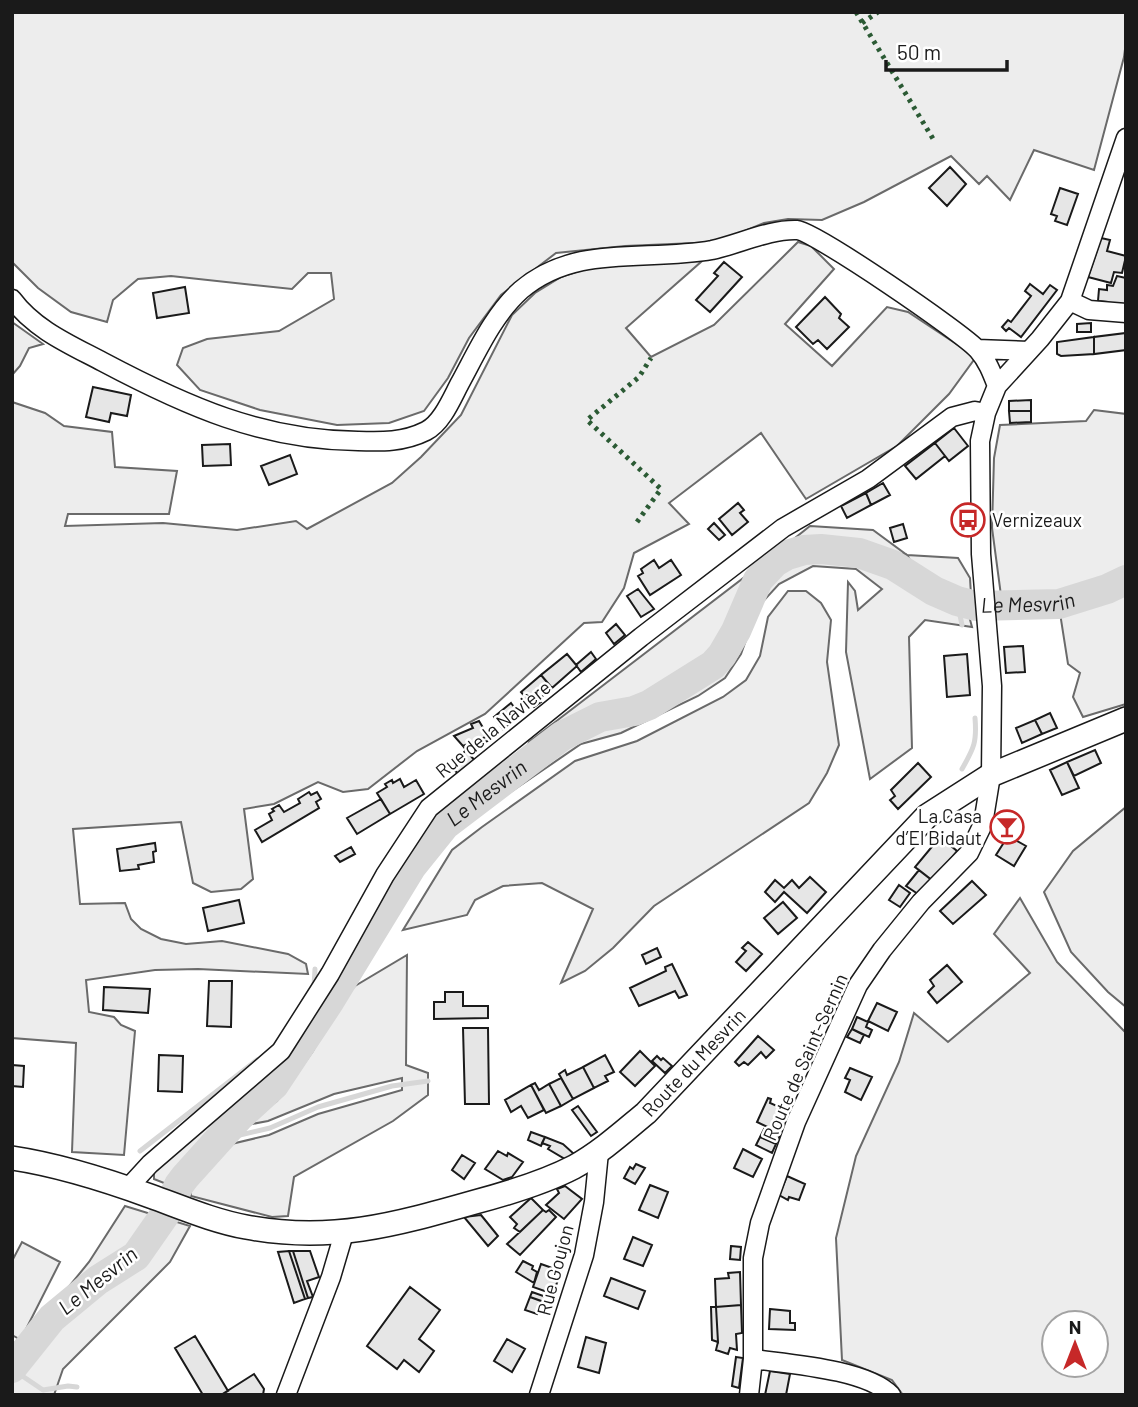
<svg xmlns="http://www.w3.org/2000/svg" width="1138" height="1407" font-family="Barlow,sans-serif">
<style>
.built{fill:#ededed;stroke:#6a6a6a;stroke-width:2;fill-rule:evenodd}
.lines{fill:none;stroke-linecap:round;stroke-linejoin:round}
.stream{stroke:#d7d7d7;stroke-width:5}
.river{stroke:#d7d7d7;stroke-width:30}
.building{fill:#e6e6e6;stroke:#1a1a1a;stroke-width:2}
.minor-casing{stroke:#1a1a1a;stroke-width:21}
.major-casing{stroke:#1a1a1a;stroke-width:26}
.minor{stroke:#fff;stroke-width:18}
.major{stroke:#fff;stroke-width:23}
.hedge{stroke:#2b5a34;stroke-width:5;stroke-dasharray:3.5 5;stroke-linecap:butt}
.labels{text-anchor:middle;stroke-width:5;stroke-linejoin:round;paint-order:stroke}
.poi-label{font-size:19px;fill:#1a1a1a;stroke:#fff;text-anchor:start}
.street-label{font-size:19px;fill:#1a1a1a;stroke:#fff}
.water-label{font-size:21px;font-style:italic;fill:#1a1a1a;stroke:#fff}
</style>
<rect width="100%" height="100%" fill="#fff"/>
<path class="built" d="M 12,12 L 1126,12 L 1126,41 L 1124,57 L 1094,170 L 1034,150 L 1010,200 L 987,176 L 979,184 L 951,156 L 864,202 L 822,220 L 788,219 L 764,223 L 718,242 L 625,246 L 556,253 L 501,295 L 469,338 L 448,378 L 424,411 L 389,423 L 337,425 L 260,410 L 200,390 L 177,365 L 183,348 L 207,339 L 279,331 L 334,299 L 331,273 L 308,273 L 292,289 L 171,276 L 138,279 L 113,300 L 107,322 L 71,312 L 38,288 L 12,262 Z
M 798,242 L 811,246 L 834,269 L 785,324 L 832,366 L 887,307 L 908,312 L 976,357 L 949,394 L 897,446 L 806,499 L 761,433 L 669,503 L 689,524 L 634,553 L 624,588 L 602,622 L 584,623 L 485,714 L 417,751 L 368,789 L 343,792 L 318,782 L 274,804 L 244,809 L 253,879 L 241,889 L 211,892 L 193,883 L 181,822 L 73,829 L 80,904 L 125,903 L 131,919 L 141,929 L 161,939 L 186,944 L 222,941 L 288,954 L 306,964 L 308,974 L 198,969 L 155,970 L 86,980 L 89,1012 L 114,1017 L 121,1025 L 135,1031 L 124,1155 L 72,1152 L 76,1043 L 12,1038 L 12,402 L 45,413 L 64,426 L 112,432 L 115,467 L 177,471 L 169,514 L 68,514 L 65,526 L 163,523 L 237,530 L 296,521 L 307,529 L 392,483 L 421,457 L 461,415 L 512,315 L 535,293 L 561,277 L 597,265 L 702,261 L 626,328 L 651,357 L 714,325 Z
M 12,322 L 43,344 L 29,348 L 20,366 L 12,375 Z
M 1094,410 L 1126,414 L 1126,704 L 1083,717 L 1073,697 L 1080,673 L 1068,664 L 1060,613 L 1004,618 L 992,528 L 994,458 L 1000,425 L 1086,421 Z
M 810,526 L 873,530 L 907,555 L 958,558 L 970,578 L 971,595 L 917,572 L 907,555 L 833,541 L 790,542 Z
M 813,556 L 862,561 L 890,572 L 920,592 L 968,612 L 972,627 L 925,620 L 909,637 L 912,748 L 870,779 L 846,652 L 848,582 L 855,591 L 858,610 L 882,589 L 856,569 L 813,566 L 779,584 L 758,607 L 741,654 L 725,678 L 698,696 L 621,733 L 581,744 L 458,828 L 461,819 L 541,758 L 599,723 L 627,720 L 649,710 L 704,676 L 722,660 L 742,628 L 757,594 L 792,560 Z
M 746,576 L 743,591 L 725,634 L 709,659 L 666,688 L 639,703 L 588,716 L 525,754 L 529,742 Z
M 788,591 L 806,591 L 821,603 L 831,620 L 827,662 L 839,745 L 827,773 L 809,803 L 654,906 L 613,948 L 585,971 L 561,983 L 593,909 L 542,883 L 503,886 L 475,900 L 467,915 L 403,930 L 452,850 L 482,827 L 575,761 L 637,741 L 723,697 L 746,680 L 760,656 L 768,617 Z
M 1126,807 L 1126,1007 L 1108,992 L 1071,952 L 1044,892 L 1073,851 Z
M 1020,898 L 1057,962 L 1126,1033 L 1126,1395 L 903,1395 L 892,1380 L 842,1360 L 836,1238 L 856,1156 L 899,1062 L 914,1013 L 948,1042 L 1030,973 L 994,934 ZM 1054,1323 L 1096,1323 L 1096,1365 L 1054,1365 Z
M 407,955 L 406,1065 L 428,1073 L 428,1095 L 393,1121 L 294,1177 L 288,1216 L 272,1217 L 191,1196 L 189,1182 L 223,1146 L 269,1135 L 318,1114 L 402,1090 L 402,1078 L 334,1094 L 268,1121 L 236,1127 L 277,1101 L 313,1051 L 338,1004 L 355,986 Z
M 276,1069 L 176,1174 L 169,1185 L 154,1179 L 154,1169 Z
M 125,1206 L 190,1226 L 170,1262 L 63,1369 L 54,1395 L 12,1395 L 12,1346 L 19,1339 L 12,1335 L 12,1261 L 22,1242 L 60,1262 L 22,1337 L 53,1306 L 89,1262 Z"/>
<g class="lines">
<path class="stream" d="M 957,601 L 962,625
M 962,769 C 974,748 977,742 975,718
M 314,987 L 315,969
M 219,1140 L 270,1128 L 318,1107 L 392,1086 L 428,1081
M 140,1151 L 257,1060
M 12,1369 L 43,1390 L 68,1386 L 77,1387"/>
<path class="river" id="s1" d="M 12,1368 L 52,1318 L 98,1280 L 136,1256 L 166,1213 L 179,1185 L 185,1177 L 239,1117 L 274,1085 L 329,1002 L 412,866 L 445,825 L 562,736 L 600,717 L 634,711 L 649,705 L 713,665 L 722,655 L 736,631 L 758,580 L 775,562 L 787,555 L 804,550 L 821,549 L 859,553 L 893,565 L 934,591 L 957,601 L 976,606 L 1059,604 L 1107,589 L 1126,580"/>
</g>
<path class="building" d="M 950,167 L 966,184 L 947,206 L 929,188 Z
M 1060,188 L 1078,194 L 1067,225 L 1055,221 L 1057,216 L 1051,214 Z
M 1101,238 L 1110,240 L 1107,251 L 1126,256 L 1122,273 L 1114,272 L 1111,283 L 1088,277 Z
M 724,262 L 742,277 L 710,312 L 696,300 L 718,276 L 714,273 Z
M 1117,276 L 1126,278 L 1126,309 L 1107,308 L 1107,302 L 1098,301 L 1099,289 L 1107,290 L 1107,285 L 1113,286 Z
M 1030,284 L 1043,294 L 1050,285 L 1057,290 L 1021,337 L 1009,328 L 1006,331 L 1002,327 L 1008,320 L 1011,322 L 1031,296 L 1025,291 Z
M 185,287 L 189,313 L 157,318 L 153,293 Z
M 825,297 L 841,314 L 839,318 L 849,327 L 827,349 L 818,340 L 813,344 L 796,327 Z
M 1091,323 L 1091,332 L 1077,332 L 1077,324 Z
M 1126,333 L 1126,350 L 1094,354 L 1094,337 Z
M 1094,337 L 1094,354 L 1061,356 L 1057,354 L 1057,342 Z
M 93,387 L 131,395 L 127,416 L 111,413 L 109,422 L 86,417 Z
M 1031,400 L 1031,411 L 1009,411 L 1009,401 Z
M 1009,411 L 1031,411 L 1031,422 L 1010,423 Z
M 954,428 L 968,446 L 949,461 L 935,443 Z
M 935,443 L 945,456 L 916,479 L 905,466 Z
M 230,444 L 231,465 L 203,466 L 202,445 Z
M 290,455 L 297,474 L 269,485 L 261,466 Z
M 883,483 L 890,495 L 871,505 L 866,493 Z
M 866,493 L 871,505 L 847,518 L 841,506 Z
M 738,503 L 744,510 L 740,513 L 748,522 L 732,535 L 719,519 Z
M 714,523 L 725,535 L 719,540 L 708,529 Z
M 903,524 L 907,538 L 894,542 L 890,528 Z
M 654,560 L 659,568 L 671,560 L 681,575 L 650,595 L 638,576 L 643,573 L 641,569 Z
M 638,589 L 654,609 L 641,617 L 627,596 Z
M 616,624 L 625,635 L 614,644 L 606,633 Z
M 1023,646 L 1025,672 L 1006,673 L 1004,647 Z
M 591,652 L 596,659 L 581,672 L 576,665 Z
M 567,654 L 577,666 L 552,688 L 541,675 Z
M 967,654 L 970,695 L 947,697 L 944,656 Z
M 541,675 L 552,688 L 539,699 L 541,702 L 534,707 L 521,692 Z
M 511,703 L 520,715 L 503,729 L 494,717 Z
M 1050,713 L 1057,728 L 1042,734 L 1035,720 Z
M 1035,720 L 1042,734 L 1022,743 L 1016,728 Z
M 479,721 L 488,736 L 463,746 L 454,736 L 473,728 L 471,724 Z
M 488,736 L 490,740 L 466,750 L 463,746 Z
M 466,750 L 475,761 L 459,775 L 451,766 Z
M 1095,750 L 1101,763 L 1074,776 L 1067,762 Z
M 1067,762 L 1079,788 L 1062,795 L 1050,770 Z
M 918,763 L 931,777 L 898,809 L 890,800 L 895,796 L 891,790 Z
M 400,779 L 404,787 L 416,780 L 424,794 L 390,814 L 377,793 L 387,787 L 385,784 L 392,780 L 393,783 Z
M 309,792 L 311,795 L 317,792 L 321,799 L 316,802 L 319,808 L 262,842 L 255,830 L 272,820 L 269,814 L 274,811 L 272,809 L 279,805 L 284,812 L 300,803 L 298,799 Z
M 381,799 L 390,814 L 357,834 L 347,818 Z
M 1008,836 L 1026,846 L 1014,866 L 996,855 Z
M 940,837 L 957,851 L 933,881 L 915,867 Z
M 155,843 L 156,851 L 153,852 L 154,862 L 138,865 L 139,869 L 120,871 L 117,849 Z
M 351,847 L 355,854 L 340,862 L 335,856 Z
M 919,870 L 933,881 L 921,896 L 906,886 Z
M 810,877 L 826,892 L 807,913 L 784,892 L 775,902 L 765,892 L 775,880 L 784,888 L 792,880 L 799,888 Z
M 972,881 L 986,895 L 953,924 L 940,911 Z
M 899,885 L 910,893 L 900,907 L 889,900 Z
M 239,900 L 244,923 L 208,931 L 203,908 Z
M 783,902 L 797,918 L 778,934 L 764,918 Z
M 748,942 L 762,954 L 746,971 L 736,962 L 746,951 L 742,948 Z
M 657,948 L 661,957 L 646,964 L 642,955 Z
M 672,964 L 687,995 L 679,998 L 675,991 L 639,1006 L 630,988 L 666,971 L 665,967 Z
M 947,965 L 962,982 L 937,1003 L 928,992 L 934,986 L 930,980 Z
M 209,981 L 232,981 L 231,1027 L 207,1026 Z
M 104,987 L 150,989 L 148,1013 L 103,1010 Z
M 445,992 L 463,992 L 463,1006 L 488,1006 L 488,1018 L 434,1019 L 434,1002 L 445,1002 Z
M 877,1003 L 897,1012 L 888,1031 L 868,1021 Z
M 857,1017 L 868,1022 L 866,1027 L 872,1030 L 869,1037 L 852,1029 Z
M 463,1028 L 488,1028 L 489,1104 L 465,1104 Z
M 852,1029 L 864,1035 L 860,1043 L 847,1037 Z
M 758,1036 L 774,1050 L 766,1058 L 761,1052 L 748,1065 L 744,1062 L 739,1066 L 735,1062 Z
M 640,1051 L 655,1066 L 635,1086 L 620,1072 Z
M 159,1055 L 183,1056 L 182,1092 L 158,1091 Z
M 605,1055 L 614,1072 L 605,1076 L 608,1081 L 594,1088 L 583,1067 Z
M 657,1056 L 661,1060 L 663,1058 L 672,1066 L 665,1073 L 652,1061 Z
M 12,1065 L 24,1066 L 23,1087 L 12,1086 Z
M 583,1067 L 594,1088 L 573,1099 L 559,1074 L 565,1070 L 567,1075 Z
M 850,1068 L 872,1077 L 861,1100 L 845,1092 L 850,1080 L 845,1078 Z
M 561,1078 L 573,1099 L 561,1106 L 549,1084 Z
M 535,1083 L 539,1090 L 549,1084 L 561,1106 L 546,1113 L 531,1085 Z
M 531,1085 L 544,1110 L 528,1118 L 521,1106 L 511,1112 L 505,1100 Z
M 768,1098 L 771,1099 L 770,1103 L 788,1111 L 778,1132 L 757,1122 Z
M 578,1106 L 597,1132 L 591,1136 L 572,1110 Z
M 764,1129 L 780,1136 L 776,1144 L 760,1137 Z
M 531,1132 L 545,1137 L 541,1146 L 528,1140 Z
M 545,1137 L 563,1144 L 574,1154 L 565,1159 L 548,1149 L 550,1146 L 542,1143 Z
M 760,1137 L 776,1144 L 772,1153 L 756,1145 Z
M 743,1149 L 762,1159 L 753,1177 L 734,1168 Z
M 498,1151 L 507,1156 L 508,1153 L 523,1162 L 512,1177 L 503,1180 L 485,1169 Z
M 462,1155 L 475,1163 L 464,1179 L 452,1170 Z
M 636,1164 L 645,1168 L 635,1184 L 624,1178 L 630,1167 L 633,1169 Z
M 787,1176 L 805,1184 L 799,1200 L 789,1197 L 788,1200 L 779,1195 Z
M 650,1185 L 668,1192 L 658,1218 L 639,1210 Z
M 565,1186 L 582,1199 L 564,1219 L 546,1205 L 559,1193 L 557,1189 Z
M 531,1198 L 543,1210 L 520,1232 L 514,1228 L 517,1224 L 510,1217 Z
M 543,1210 L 546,1212 L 549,1210 L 556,1217 L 520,1255 L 507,1244 Z
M 481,1215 L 498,1236 L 488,1246 L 464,1217 Z
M 633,1237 L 652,1245 L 643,1266 L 624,1259 Z
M 731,1246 L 741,1247 L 740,1260 L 730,1259 Z
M 289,1251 L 305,1299 L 294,1303 L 278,1252 Z
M 289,1251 L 293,1251 L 308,1298 L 305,1299 Z
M 293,1251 L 310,1251 L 319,1277 L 307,1281 L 313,1297 L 308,1298 Z
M 523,1261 L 533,1266 L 532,1269 L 537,1272 L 534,1283 L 516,1272 Z
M 541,1264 L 561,1271 L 553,1294 L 533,1287 Z
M 740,1272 L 741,1305 L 716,1307 L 715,1279 L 729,1278 L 728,1273 Z
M 611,1278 L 645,1291 L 638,1309 L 604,1296 Z
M 410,1287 L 440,1310 L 419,1339 L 434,1351 L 419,1372 L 404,1360 L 397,1369 L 367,1346 Z
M 532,1292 L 552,1299 L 550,1304 L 530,1297 Z
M 530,1297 L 541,1301 L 537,1314 L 525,1310 Z
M 741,1305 L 742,1333 L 736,1334 L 737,1350 L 730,1348 L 728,1354 L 716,1350 L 718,1342 L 716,1307 Z
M 711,1307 L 716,1307 L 718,1342 L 712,1340 Z
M 770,1309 L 790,1311 L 790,1323 L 795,1323 L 795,1330 L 769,1329 Z
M 195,1336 L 228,1391 L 221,1395 L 203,1395 L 175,1348 Z
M 586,1337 L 606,1343 L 599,1373 L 578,1367 Z
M 507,1339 L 525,1349 L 512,1372 L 494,1361 Z
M 736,1357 L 743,1358 L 739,1388 L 732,1386 Z
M 770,1371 L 790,1374 L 786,1395 L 765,1395 Z
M 254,1374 L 264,1389 L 263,1395 L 221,1395 Z"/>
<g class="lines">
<defs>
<path id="minor" d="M 12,299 C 35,330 71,345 103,362 C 186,406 262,440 358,441 C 382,442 404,442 426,431 C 442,423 452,398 460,383 C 477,352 493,315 521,290 C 576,243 646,262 712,250 C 740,244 769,229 797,230 C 814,231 963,333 978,350 C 987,360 992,373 997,386
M 1070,301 L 1089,310 L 1126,313
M 977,349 L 1029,351
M 128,1188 L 150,1164 L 281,1051 L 330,974 L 385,875 L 429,808 L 641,637 L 783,528 L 868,479 L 952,417 L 975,411 L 986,413
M 753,1359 C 788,1364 866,1369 891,1395
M 286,1395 L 331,1277 L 344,1233
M 539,1395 L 584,1255 L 594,1202 L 599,1152
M 749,1395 L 753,1359 L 753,1258 L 760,1223 L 796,1122 L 858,985 L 882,950 L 921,902 L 969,853 L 983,824 L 991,775 L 992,686 L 981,554 L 980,441 L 986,413 L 997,386 L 1040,339 L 1070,301 L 1126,138"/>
<g id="major">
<path id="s2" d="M 12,1158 C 59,1165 106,1180 150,1196 C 181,1207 213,1221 246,1227 C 330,1243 394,1225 475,1202 C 509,1193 543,1183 574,1167 C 601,1152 623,1132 646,1113 L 927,816 L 991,775 L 1126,719"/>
</g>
</defs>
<use href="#minor" class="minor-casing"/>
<use href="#major" class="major-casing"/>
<use href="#minor" class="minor"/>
<use href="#major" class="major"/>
<path class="hedge" d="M 856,12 L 935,142
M 862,23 L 878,12
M 637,522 L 661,489 L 587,420 L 639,377 L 651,358"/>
</g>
<defs>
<symbol id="bus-ring" viewBox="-11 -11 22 22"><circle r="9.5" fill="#fff" stroke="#c62828" stroke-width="1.5"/><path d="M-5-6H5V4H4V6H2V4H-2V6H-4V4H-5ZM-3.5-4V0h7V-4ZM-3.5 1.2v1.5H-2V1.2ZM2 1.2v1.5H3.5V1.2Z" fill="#c62828"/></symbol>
<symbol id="bar-ring" viewBox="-11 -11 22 22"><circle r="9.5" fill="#fff" stroke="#c62828" stroke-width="1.5"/><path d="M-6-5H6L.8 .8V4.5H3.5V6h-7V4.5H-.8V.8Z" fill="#c62828"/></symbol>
</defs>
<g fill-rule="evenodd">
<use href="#bus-ring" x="949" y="501" width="38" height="38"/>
<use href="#bar-ring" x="988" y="808" width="38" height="38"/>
</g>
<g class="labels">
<g class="poi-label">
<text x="992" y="527">Vernizeaux</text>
<text x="982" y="823" text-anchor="end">La Casa<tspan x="982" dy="22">d’El Bidaut</tspan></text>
</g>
<g class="street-label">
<text transform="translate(493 729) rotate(-39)" y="7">Rue de la Navière</text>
<text transform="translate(805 1057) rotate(-66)" y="7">Route de Saint-Sernin</text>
<text dy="7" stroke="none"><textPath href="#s2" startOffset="742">Route du Mesvrin</textPath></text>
<text transform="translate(555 1270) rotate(-75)" y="7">Rue Goujon</text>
</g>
<g class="water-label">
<text dy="7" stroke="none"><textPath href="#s1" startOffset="1407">Le Mesvrin</textPath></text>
<text dy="7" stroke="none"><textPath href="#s1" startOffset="754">Le Mesvrin</textPath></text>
<text transform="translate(98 1281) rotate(-39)" y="7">Le Mesvrin</text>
</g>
</g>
<rect width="1138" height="1407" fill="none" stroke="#1a1a1a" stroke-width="28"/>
<g transform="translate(1075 1344)"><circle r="33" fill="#ffffff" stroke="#a3a3a3" stroke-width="2"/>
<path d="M0-5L12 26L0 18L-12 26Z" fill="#c62828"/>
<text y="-10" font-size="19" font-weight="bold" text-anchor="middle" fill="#1a1a1a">N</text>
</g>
<path d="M886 60v10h121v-10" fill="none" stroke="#1a1a1a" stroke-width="3.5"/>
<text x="897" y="60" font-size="21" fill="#1a1a1a" stroke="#ffffff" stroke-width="5" paint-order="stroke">50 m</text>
</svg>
